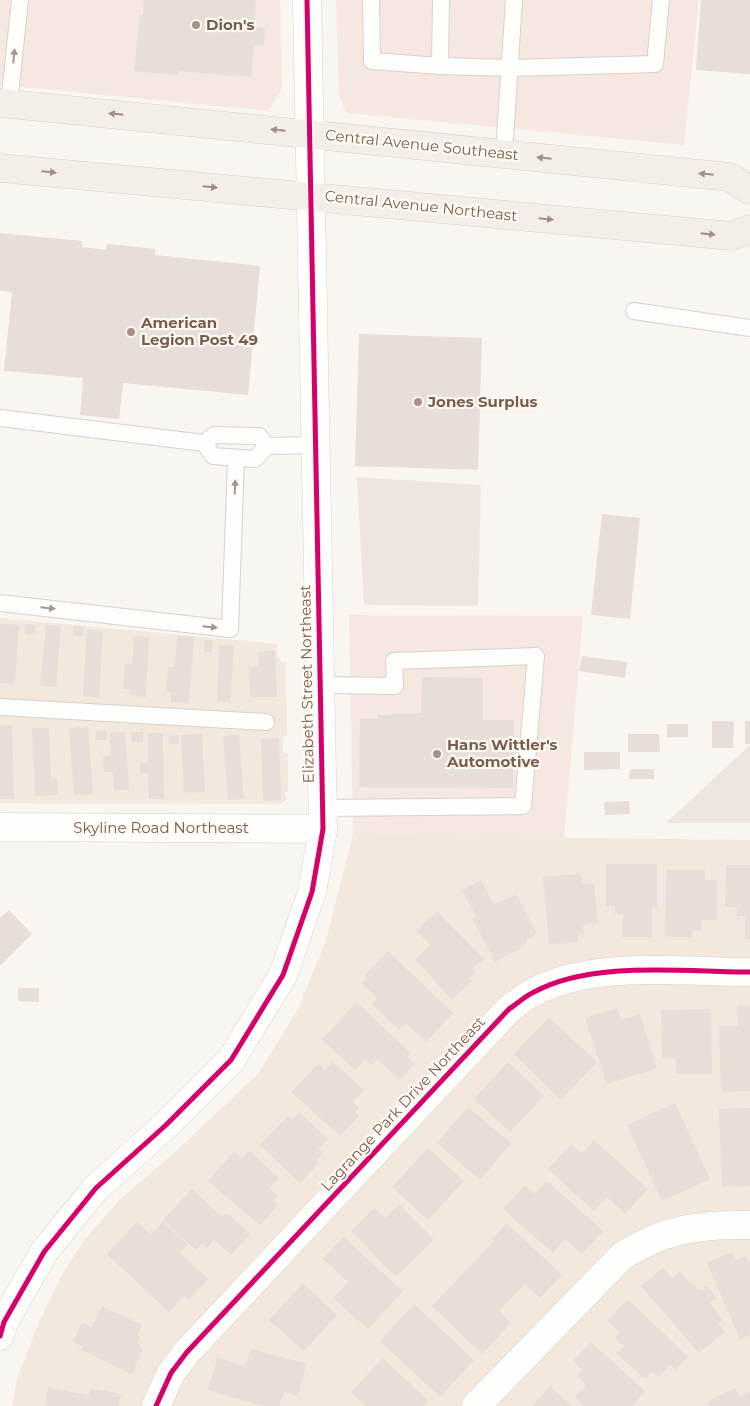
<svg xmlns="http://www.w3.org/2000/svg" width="750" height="1406" font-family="Montserrat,sans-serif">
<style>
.residential{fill:#f2e8de}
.commercial{fill:#f6e8e1}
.industrial{fill:#ede5e0}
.building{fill:#e6ded7}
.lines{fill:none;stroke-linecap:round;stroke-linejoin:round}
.lane-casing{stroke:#d7d1cb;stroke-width:18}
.street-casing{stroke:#d7d1cb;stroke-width:29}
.secondary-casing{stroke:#d9d2cb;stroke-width:29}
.primary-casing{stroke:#dad1cc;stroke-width:29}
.lane{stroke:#fefefd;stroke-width:16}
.street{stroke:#fefefd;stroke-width:28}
.secondary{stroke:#fefefd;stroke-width:28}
.primary{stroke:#f3eee8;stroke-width:28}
.cycleway-casing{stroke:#fffaf3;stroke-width:8}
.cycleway{stroke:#d6006c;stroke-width:5}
.oneway{fill:#a8958b}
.oneway2{fill:#a48f83}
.poi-dot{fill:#a69286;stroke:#fffaf3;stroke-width:2}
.labels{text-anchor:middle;stroke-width:4.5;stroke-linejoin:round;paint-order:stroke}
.poi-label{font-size:15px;font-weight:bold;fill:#7a5c4d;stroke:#fffaf3;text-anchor:start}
.street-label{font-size:15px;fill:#7a5c4d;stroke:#fffaf3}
</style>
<rect width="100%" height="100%" fill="#f9f5f0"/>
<path class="residential" d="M 0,618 L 277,644 L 277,656 L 282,662 L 286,662 L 287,736 L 284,736 L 283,753 L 288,753 L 288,791 L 284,793 L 287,799 L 280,804 L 275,804 L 0,803 Z
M 353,835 L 750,840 L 750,1406 L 12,1406 L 17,1378 L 40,1320 L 64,1271 L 85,1239 L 121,1198 L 172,1155 L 259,1073 L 298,1009 L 326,941 Z"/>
<path class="commercial" d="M 0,0 L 280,0 L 282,89 L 269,111 L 0,85 Z
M 336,0 L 699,0 L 684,145 L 346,113 L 339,95 Z
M 349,615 L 583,616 L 564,838 L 353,835 Z"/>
<path class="industrial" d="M 357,477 L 481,485 L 478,606 L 364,605 Z
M 750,745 L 750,823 L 666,823 Z"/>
<path class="building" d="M 144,0 L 256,0 L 254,26 L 265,28 L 264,46 L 254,45 L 251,77 L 179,71 L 178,75 L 134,71 L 140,14 L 143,15 Z
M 701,0 L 750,0 L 750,74 L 696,70 Z
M 0,233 L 82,241 L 82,247 L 106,250 L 107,244 L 156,249 L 155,255 L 260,266 L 248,395 L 123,383 L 119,419 L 80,415 L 83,378 L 4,371 L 12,292 L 0,291 Z
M 359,334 L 482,338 L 478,470 L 355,466 Z
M 602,514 L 640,518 L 630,619 L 591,615 Z
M 0,624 L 19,625 L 15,684 L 0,683 Z
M 25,624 L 36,625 L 35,634 L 25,634 Z
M 46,625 L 61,626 L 56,687 L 40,686 Z
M 73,626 L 84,627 L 83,636 L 73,635 Z
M 87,630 L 103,631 L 99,697 L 83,696 Z
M 134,636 L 149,637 L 146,697 L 129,695 L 130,689 L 123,689 L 125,664 L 132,664 Z
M 177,636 L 194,637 L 189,703 L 171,702 L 171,692 L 166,692 L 168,667 L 175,667 Z
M 205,640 L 213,640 L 212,652 L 204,652 Z
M 219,645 L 234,646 L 230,702 L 217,701 Z
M 275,651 L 277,697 L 250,697 L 249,667 L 258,667 L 258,652 Z
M 582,656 L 627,662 L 625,678 L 579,671 Z
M 422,677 L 483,678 L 483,720 L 514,720 L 513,788 L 359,787 L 360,719 L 378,719 L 378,715 L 392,715 L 392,713 L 421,713 Z
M 712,721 L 734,721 L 733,748 L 712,748 Z
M 745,721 L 750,721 L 750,744 L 745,744 Z
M 667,724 L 688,724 L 688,737 L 667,737 Z
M 12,725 L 14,799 L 0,799 L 0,726 Z
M 88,727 L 93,794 L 74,795 L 69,728 Z
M 32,728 L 49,728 L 51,778 L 57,778 L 58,795 L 35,796 Z
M 96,730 L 107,731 L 107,740 L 96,740 Z
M 125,732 L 129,789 L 114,791 L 113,772 L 104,772 L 103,756 L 111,755 L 110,733 Z
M 131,732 L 143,732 L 143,742 L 132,742 Z
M 148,733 L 163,733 L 164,799 L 149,799 L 148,773 L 140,773 L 140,763 L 148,762 Z
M 202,734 L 205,792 L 184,793 L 181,735 Z
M 628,734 L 659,734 L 660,752 L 628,752 Z
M 169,735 L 179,735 L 179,744 L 169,744 Z
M 239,735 L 244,798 L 228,800 L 223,736 Z
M 279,738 L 281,800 L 263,801 L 261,739 Z
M 584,752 L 620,752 L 620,769 L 584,770 Z
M 630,769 L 654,769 L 654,779 L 629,779 Z
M 629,801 L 630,814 L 605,815 L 604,802 Z
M 606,864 L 657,864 L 657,907 L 652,908 L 652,937 L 622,937 L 623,915 L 615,914 L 615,906 L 606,906 Z
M 726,865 L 750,865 L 750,939 L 745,939 L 745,916 L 737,916 L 737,907 L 725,907 Z
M 666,870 L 705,870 L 705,880 L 717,880 L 717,920 L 702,920 L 702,931 L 692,930 L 692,937 L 665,937 Z
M 581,874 L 582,884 L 594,883 L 598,923 L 583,925 L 584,935 L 578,935 L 578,942 L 549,944 L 543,877 Z
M 481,880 L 494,905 L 516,894 L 537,934 L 526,940 L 527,943 L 521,946 L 522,948 L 495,962 L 472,918 L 476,916 L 462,890 Z
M 9,910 L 32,934 L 0,966 L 0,918 Z
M 437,911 L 484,959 L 472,968 L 476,972 L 469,978 L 472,981 L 452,1000 L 415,959 L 431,945 L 416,930 Z
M 388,951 L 453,1013 L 426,1042 L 406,1023 L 399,1030 L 372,1004 L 377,998 L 361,983 L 367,978 L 364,976 Z
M 18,988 L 39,988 L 39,1002 L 18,1001 Z
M 356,1002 L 411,1053 L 407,1057 L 415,1064 L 400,1080 L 377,1059 L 372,1065 L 365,1059 L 355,1070 L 322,1040 Z
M 750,1005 L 750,1091 L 721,1092 L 719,1026 L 738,1026 L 737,1006 Z
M 617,1008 L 621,1020 L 640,1014 L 657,1068 L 607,1084 L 585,1018 Z
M 711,1009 L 712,1074 L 676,1074 L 676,1058 L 662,1059 L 661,1010 Z
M 549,1017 L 597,1062 L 561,1100 L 514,1054 Z
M 333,1062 L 364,1090 L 353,1102 L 359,1108 L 355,1112 L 359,1116 L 340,1136 L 291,1092 L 318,1064 L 325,1070 Z
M 508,1062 L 544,1096 L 510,1132 L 474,1099 Z
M 675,1103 L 710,1179 L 662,1201 L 627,1125 Z
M 468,1107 L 511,1143 L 480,1180 L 437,1143 Z
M 750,1108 L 750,1186 L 722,1187 L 719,1109 Z
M 299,1112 L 328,1139 L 318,1149 L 323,1154 L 316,1160 L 319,1163 L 300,1183 L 260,1145 L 289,1115 L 292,1119 Z
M 594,1140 L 648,1189 L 625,1214 L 607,1197 L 594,1211 L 548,1169 L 571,1144 L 582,1153 Z
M 428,1148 L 464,1181 L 428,1220 L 392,1187 Z
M 234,1151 L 242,1159 L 249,1151 L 279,1178 L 269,1189 L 278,1196 L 274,1201 L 278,1205 L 260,1225 L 208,1181 Z
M 547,1181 L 603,1231 L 582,1254 L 565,1239 L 553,1253 L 503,1209 L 525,1185 L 535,1194 Z
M 192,1189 L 222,1217 L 227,1213 L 250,1234 L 231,1255 L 214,1240 L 207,1248 L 202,1243 L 196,1250 L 163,1220 Z
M 399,1204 L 434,1240 L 396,1277 L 351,1231 L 374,1208 L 385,1218 Z
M 137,1222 L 151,1235 L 163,1222 L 188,1245 L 180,1253 L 208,1279 L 189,1300 L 184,1296 L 169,1312 L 107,1254 Z
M 507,1223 L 562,1275 L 540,1298 L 525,1284 L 499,1311 L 511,1323 L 482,1354 L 432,1306 L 494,1241 L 492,1239 Z
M 343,1237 L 403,1291 L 368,1329 L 333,1298 L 348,1282 L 323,1259 Z
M 732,1252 L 735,1260 L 745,1256 L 750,1264 L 750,1335 L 740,1339 L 707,1263 Z
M 663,1268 L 672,1278 L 681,1271 L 691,1286 L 694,1284 L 700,1291 L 707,1286 L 717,1298 L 710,1303 L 722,1320 L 718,1323 L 725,1332 L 699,1353 L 641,1286 Z
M 303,1283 L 337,1315 L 304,1351 L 269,1320 Z
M 628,1299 L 688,1357 L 675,1370 L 670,1365 L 659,1377 L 652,1371 L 645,1379 L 616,1353 L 624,1346 L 615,1338 L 620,1332 L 607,1321 Z
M 414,1304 L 474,1360 L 440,1397 L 380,1341 Z
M 102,1306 L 142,1325 L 137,1336 L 140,1337 L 137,1343 L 143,1349 L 132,1374 L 81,1350 L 83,1347 L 73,1342 L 82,1323 L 92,1327 Z
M 591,1342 L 645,1391 L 632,1406 L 584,1406 L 575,1397 L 586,1385 L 577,1376 L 582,1370 L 573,1361 Z
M 251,1349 L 307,1364 L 297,1396 L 284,1392 L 279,1406 L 264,1406 L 208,1390 L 217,1358 L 245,1366 Z
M 383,1358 L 428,1401 L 423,1406 L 366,1406 L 351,1392 Z
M 550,1386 L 572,1406 L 532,1406 Z
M 48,1388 L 89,1395 L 90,1388 L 121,1394 L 119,1406 L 45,1406 Z
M 735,1388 L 739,1397 L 750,1391 L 750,1406 L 709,1406 L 707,1402 Z"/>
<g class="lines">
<defs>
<path id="lane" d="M 371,0 L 372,61 L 440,66 L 441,0
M 440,66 L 510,68 L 655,64 L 661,0
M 9,104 L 20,0
M 504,154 L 514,0
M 634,311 L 750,328
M 0,418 L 204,443 L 214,435 L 259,436 L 267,446
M 204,443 L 213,456 L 255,459 L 267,446 L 315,445
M 0,603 L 230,629 L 236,458
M 320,685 L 395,686 L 394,661 L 536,656 L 523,806 L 323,808
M 0,707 L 266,722"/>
<path id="street" d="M 0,827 L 323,829
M 156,1406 L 171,1373 L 187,1352 L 509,1009 C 517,1004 525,996 534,992 C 593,960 684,972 750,972
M 476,1406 L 622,1256 C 665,1229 699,1224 750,1225"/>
<path id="secondary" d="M 0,1336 L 4,1322 L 44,1252 L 96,1188 L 166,1125 L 231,1060 L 283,975 L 312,892 L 323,829 L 307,0"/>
<path id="primary" d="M 0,103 L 730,177 L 750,190
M 0,168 L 732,236 L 750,229"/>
</defs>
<use href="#lane" class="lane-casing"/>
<use href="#street" class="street-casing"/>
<use href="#secondary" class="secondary-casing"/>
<use href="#primary" class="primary-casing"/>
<use href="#lane" class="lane"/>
<use href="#street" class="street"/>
<use href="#secondary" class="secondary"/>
<use href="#primary" class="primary"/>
<defs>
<path id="cycleway" d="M 0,1336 L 4,1322 L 44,1252 L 96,1188 L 166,1125 L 231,1060 L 283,975 L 312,892 L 323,829 L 307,0
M 156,1406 L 171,1373 L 187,1352 L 509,1009 C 517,1004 525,996 534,992 C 593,960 684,972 750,972"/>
</defs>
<use href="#cycleway" class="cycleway-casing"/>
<use href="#cycleway" class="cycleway"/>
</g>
<defs><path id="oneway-solid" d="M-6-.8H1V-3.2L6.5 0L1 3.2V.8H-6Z" transform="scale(1.25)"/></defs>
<g class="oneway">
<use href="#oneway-solid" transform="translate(14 56) rotate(-84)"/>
<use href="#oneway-solid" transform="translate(235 487) rotate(-88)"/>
<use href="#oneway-solid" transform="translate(48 608) rotate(6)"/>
<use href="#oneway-solid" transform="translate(210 627) rotate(6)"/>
</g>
<g class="oneway2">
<use href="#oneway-solid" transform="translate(116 114) rotate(-174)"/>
<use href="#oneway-solid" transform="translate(278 130) rotate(-174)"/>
<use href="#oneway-solid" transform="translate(544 158) rotate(-174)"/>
<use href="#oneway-solid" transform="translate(49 172) rotate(5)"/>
<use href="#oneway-solid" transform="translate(706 174) rotate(-174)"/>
<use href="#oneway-solid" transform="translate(210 187) rotate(5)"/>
<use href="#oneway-solid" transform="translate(546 219) rotate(6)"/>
<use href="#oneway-solid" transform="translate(708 234) rotate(6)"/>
</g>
<g class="poi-dot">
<circle cx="196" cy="25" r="5"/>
<circle cx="131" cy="332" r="5"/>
<circle cx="418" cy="402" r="5"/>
<circle cx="437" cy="754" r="5"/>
</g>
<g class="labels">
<g class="poi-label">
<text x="206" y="30">Dion's</text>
<text x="141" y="328">American<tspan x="141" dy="17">Legion Post 49</tspan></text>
<text x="428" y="407">Jones Surplus</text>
<text x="447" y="750">Hans Wittler's<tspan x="447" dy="17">Automotive</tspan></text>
</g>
<g class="street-label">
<text transform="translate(422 145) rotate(6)" y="5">Central Avenue Southeast</text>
<text transform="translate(421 206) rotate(6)" y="5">Central Avenue Northeast</text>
<text transform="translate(307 684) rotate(-91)" y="5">Elizabeth Street Northeast</text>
<text x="161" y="833">Skyline Road Northeast</text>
<text transform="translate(403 1104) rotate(-47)" y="5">Lagrange Park Drive Northeast</text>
</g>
</g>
</svg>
